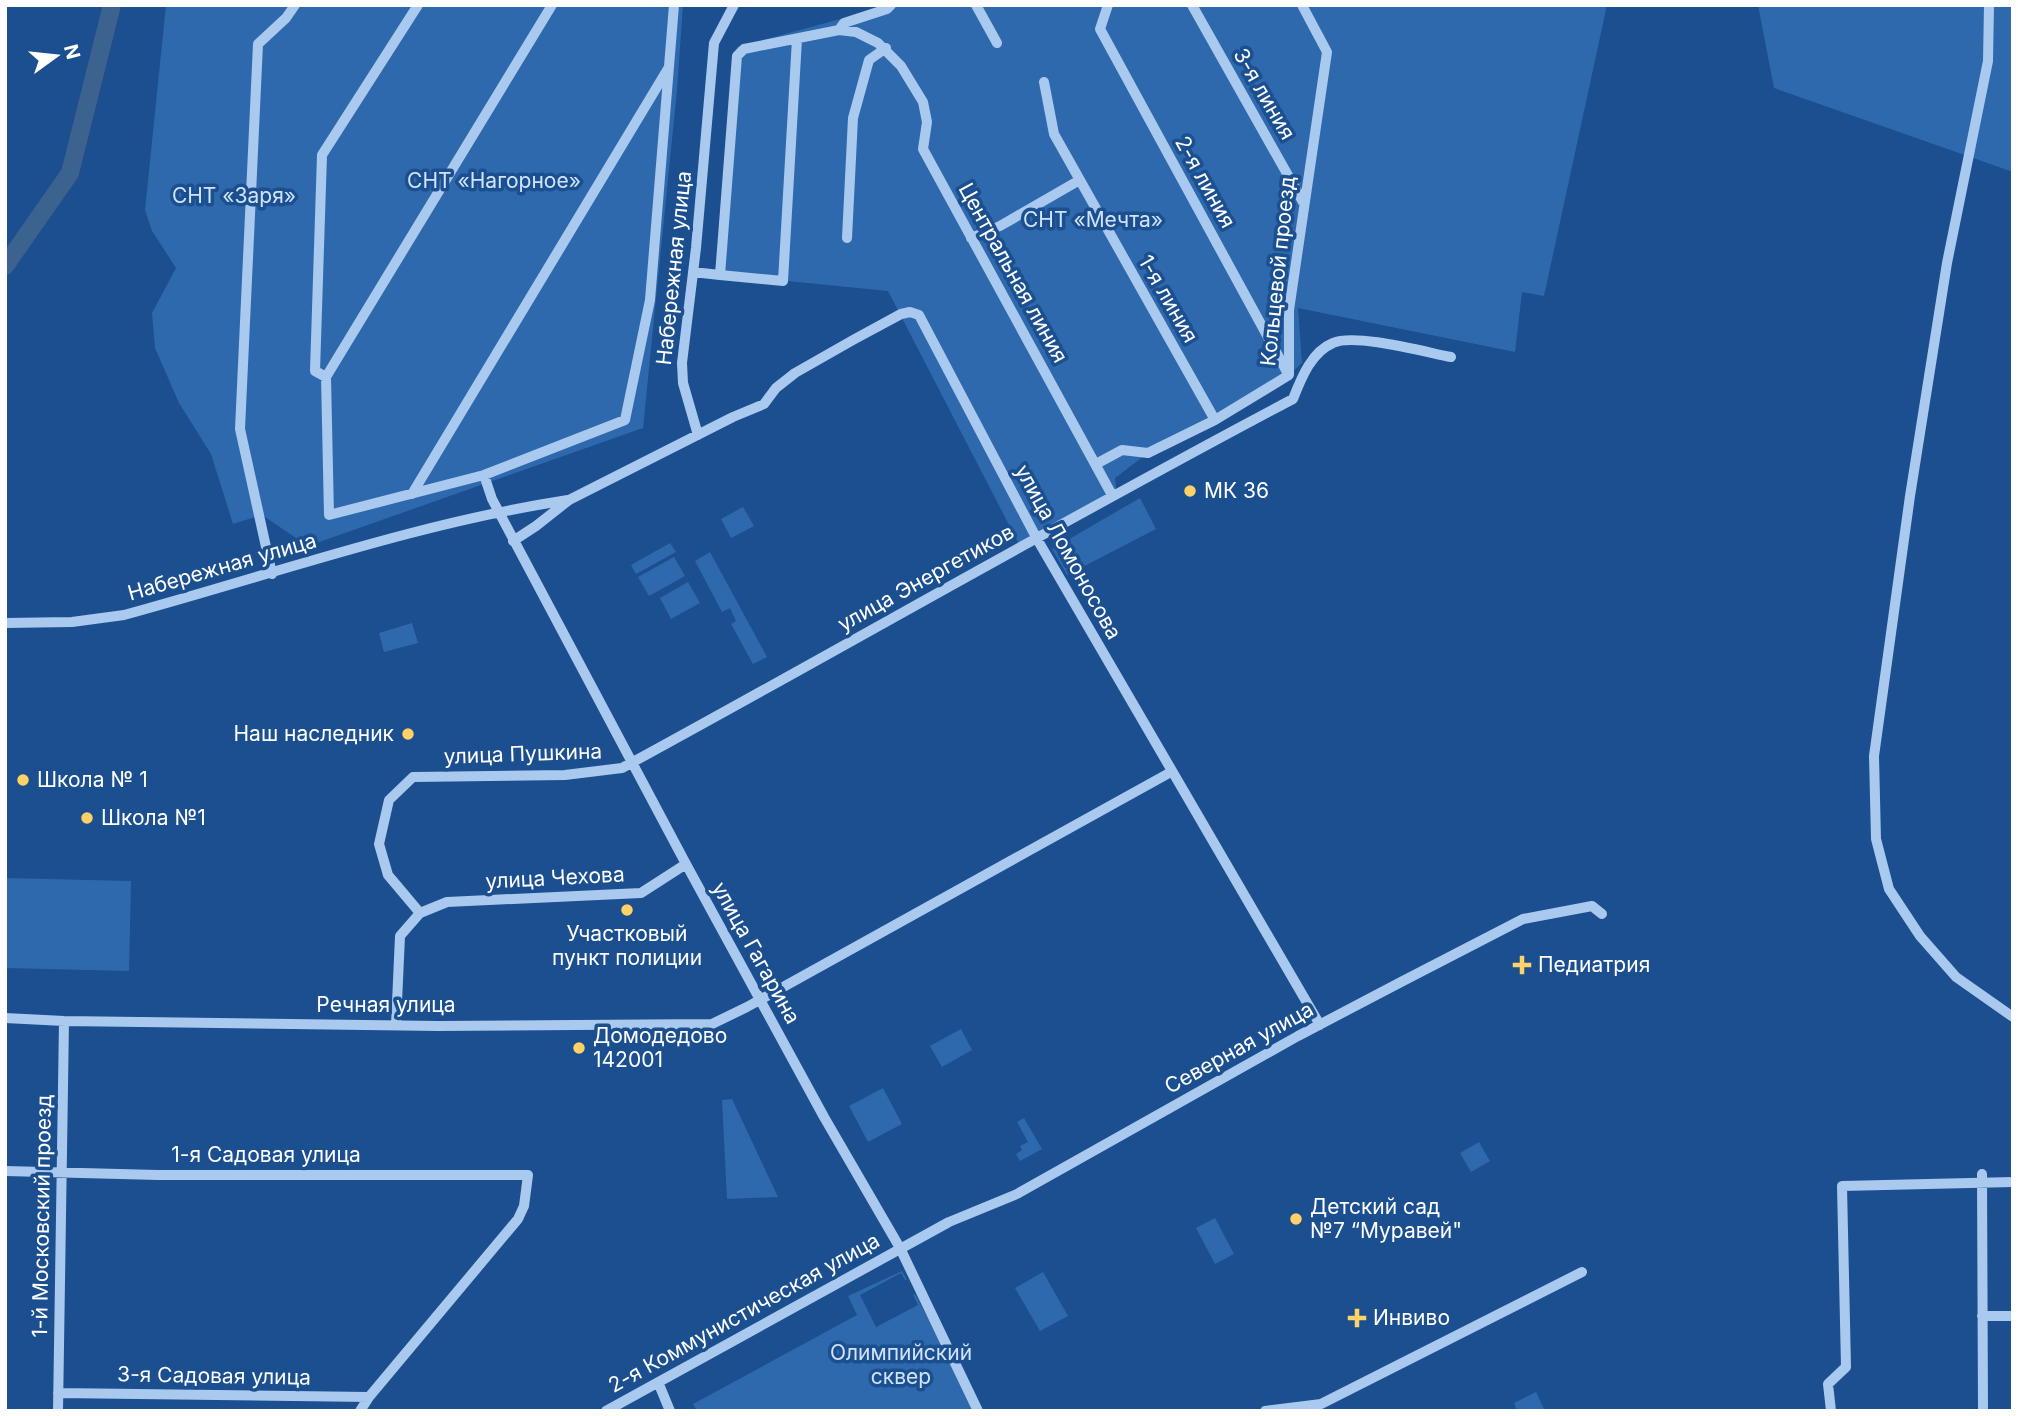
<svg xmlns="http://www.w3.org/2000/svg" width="2018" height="1416" font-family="Inter,sans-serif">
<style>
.green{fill:#2e69ad}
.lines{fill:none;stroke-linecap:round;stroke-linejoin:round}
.river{stroke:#3c6290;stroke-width:18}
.minor{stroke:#a9c9ee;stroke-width:10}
.poi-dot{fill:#ffd166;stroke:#1b4f8f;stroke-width:2.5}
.labels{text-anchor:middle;stroke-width:7;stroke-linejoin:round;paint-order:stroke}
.street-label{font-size:21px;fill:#fff;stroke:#1b4f8f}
.park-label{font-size:21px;fill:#cfe3fa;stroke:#1b4f8f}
.poi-label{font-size:21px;fill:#fff;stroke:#1b4f8f;text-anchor:start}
</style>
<rect width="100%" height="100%" fill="#1b4f8f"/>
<path class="green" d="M 166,5 L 683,5 L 677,90 L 643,428 L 308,546 L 262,515 L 233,524 L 211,454 L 179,403 L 155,348 L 152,313 L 176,268 L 152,231 L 145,210 Z
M 892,5 L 1607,5 L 1544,296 L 1522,292 L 1515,352 L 1298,308 L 1302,363 L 1289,375 L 1148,453 L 1115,478 L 1117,495 L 1021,548 L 888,291 L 715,274 L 737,47 Z
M 1758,5 L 2013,5 L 2013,172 L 1774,88 Z
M 1140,498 L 1156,529 L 1067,575 L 1052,549 Z
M 743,507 L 754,526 L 731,538 L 721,519 Z
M 670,543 L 676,552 L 636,574 L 631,565 Z
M 710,552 L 767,657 L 753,664 L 731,624 L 736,621 L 730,608 L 722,612 L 695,561 Z
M 674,557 L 685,576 L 649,596 L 638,577 Z
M 688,582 L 700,603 L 671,619 L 660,598 Z
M 412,623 L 418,643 L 384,652 L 379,633 Z
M 5,878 L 131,881 L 129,971 L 5,968 Z
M 961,1029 L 972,1050 L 942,1067 L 930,1046 Z
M 883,1088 L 902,1124 L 868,1142 L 849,1106 Z
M 732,1099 L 778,1197 L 727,1199 L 722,1100 Z
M 1024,1118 L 1042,1149 L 1020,1161 L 1016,1154 L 1022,1150 L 1020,1146 L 1028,1142 L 1017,1122 Z
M 1479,1142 L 1490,1161 L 1471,1172 L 1460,1153 Z
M 1215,1218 L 1234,1254 L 1215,1264 L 1196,1228 Z
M 902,1271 L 907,1280 L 905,1280 L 901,1273 L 860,1295 L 876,1327 L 918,1305 L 913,1295 L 915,1294 L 977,1411 L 697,1411 L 693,1404 L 857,1315 L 848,1296 Z
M 1043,1272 L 1068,1316 L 1040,1331 L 1015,1288 Z
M 1536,1392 L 1545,1411 L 1517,1411 L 1514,1403 Z"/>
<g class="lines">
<path class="river" d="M 5,266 L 70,173 L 112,5"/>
<path class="minor" d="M 552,5 L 326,377 L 329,515 L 484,475 L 625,420 L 650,300 L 674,5
M 976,5 L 997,43
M 1108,5 L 1100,29 L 1287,372
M 1192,5 L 1303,202
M 1989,5 L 1988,61 L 1947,263 L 1910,496 L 1874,756 L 1876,839 L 1889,889 L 1920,936 L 1956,977 L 2013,1017
M 839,30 L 844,23 L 887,9 L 891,5
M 797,39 L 783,281 L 720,275 L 737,56 L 744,49 L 839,30 L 856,32 L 878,43 L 901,66 L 923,102 L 927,122 L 923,149 L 1112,495
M 1044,82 L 1054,134 L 1215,420
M 847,238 L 853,118 L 869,60 L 886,48
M 971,238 L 1000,226 L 1078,181
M 693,272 L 720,275
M 326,377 L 315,371 L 322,155 L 418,5
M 698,435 L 683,383 L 682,363 L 696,248 L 714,43 L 734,5
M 1096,464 L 1122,450 L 1148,453 L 1215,420 L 1289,375 L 1289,310 L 1327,52 L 1302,5
M 484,475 L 492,499 L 686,864 L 824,1117 L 900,1248 L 978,1411
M 412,494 L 669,67
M 513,541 L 536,526 L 569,500 L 733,417 L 764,404 L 776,388 L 795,373 L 853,340 L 901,314 L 910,312 L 919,315 L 1037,539 L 1320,1025
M 272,574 L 240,429 L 258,44 L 286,18 L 295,5
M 5,623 L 72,622 L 124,615 C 271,575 417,523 568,500
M 420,913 L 388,875 L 379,844 L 389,800 L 413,777 L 565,775 L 622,768 C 846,646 1067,518 1293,399 C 1301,379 1311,352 1333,343 C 1355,333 1425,352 1451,357
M 5,1018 L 64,1021 L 438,1026 L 712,1024 L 747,1007 L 1171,772
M 396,1025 L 400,936 L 420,913 L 447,902 L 641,893 L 686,864
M 5,1171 L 158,1175 L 528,1175 L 524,1206 L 518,1219 L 369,1397 L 360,1411
M 1982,1174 L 1983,1411
M 1982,1316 L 2013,1316
M 658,1382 L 670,1411
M 58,1393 L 369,1397
M 58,1411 L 64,1021
M 606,1411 L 949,1222 L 1017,1194 L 1298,1036 L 1401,982 L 1523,919 L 1592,906 L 1602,914
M 1265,1411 L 1321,1404 L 1582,1272
M 1831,1411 L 1828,1384 L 1846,1367 L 1842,1186 L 2013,1182"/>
</g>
<g class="poi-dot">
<circle cx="1190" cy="491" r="7"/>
<circle cx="408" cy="734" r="7"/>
<circle cx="23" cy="780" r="7"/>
<circle cx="87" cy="818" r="7"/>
<circle cx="627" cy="910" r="7"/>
<path d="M1518.5 954.5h7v7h7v7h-7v7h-7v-7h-7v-7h7z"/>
<circle cx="579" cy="1048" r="7"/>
<circle cx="1296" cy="1219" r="7"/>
<path d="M1353.5 1307.5h7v7h7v7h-7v7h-7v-7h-7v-7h7z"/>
</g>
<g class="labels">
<g class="street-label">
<text transform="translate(1264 94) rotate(60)" y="7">3-я линия</text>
<text transform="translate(1205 182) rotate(61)" y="7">2-я линия</text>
<text transform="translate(674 268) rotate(-84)" y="7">Набережная улица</text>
<text transform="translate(1278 271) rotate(-84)" y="7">Кольцевой проезд</text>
<text transform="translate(1013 273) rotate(61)" y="7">Центральная линия</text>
<text transform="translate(1168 299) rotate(60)" y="7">1-я линия</text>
<text transform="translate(1068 552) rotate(61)" y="7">улица Ломоносова</text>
<text transform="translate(222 567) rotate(-16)" y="7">Набережная улица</text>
<text transform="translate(926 578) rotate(-29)" y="7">улица Энергетиков</text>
<text transform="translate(523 754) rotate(-2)" y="7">улица Пушкина</text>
<text transform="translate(555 878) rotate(-3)" y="7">улица Чехова</text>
<text transform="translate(756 953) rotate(61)" y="7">улица Гагарина</text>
<text x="386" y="1012">Речная улица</text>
<text transform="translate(1239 1048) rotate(-29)" y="7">Северная улица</text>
<text x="266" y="1162">1-я Садовая улица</text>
<text transform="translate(42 1216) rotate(-89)" y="7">1-й Московский проезд</text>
<text transform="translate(744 1313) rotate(-29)" y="7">2-я Коммунистическая улица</text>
<text transform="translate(214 1376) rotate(1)" y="7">3-я Садовая улица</text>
</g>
<g class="park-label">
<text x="494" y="188">СНТ «Нагорное»</text>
<text x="234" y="203">СНТ «Заря»</text>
<text x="1093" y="227">СНТ «Мечта»</text>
<text x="901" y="1360">Олимпийский<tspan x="901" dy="24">сквер</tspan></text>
</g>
<g class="poi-label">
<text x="1204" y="498">МК 36</text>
<text x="394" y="741" text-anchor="end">Наш наследник</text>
<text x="37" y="787">Школа № 1</text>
<text x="101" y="825">Школа №1</text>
<text x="627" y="941" text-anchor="middle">Участковый<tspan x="627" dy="24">пункт полиции</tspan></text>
<text x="1538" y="972">Педиатрия</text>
<text x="593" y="1043">Домодедово<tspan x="593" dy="24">142001</tspan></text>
<text x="1310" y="1214">Детский сад<tspan x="1310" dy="24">№7 “Муравей"</tspan></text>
<text x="1373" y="1325">Инвиво</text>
</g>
</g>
<rect width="2018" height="1416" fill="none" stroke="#ffffff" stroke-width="14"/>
<g transform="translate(56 56) rotate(75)" stroke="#1b4f8f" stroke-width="5" paint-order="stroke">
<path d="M0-5L12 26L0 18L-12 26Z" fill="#ffffff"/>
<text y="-10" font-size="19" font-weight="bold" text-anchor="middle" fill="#ffffff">N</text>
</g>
</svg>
